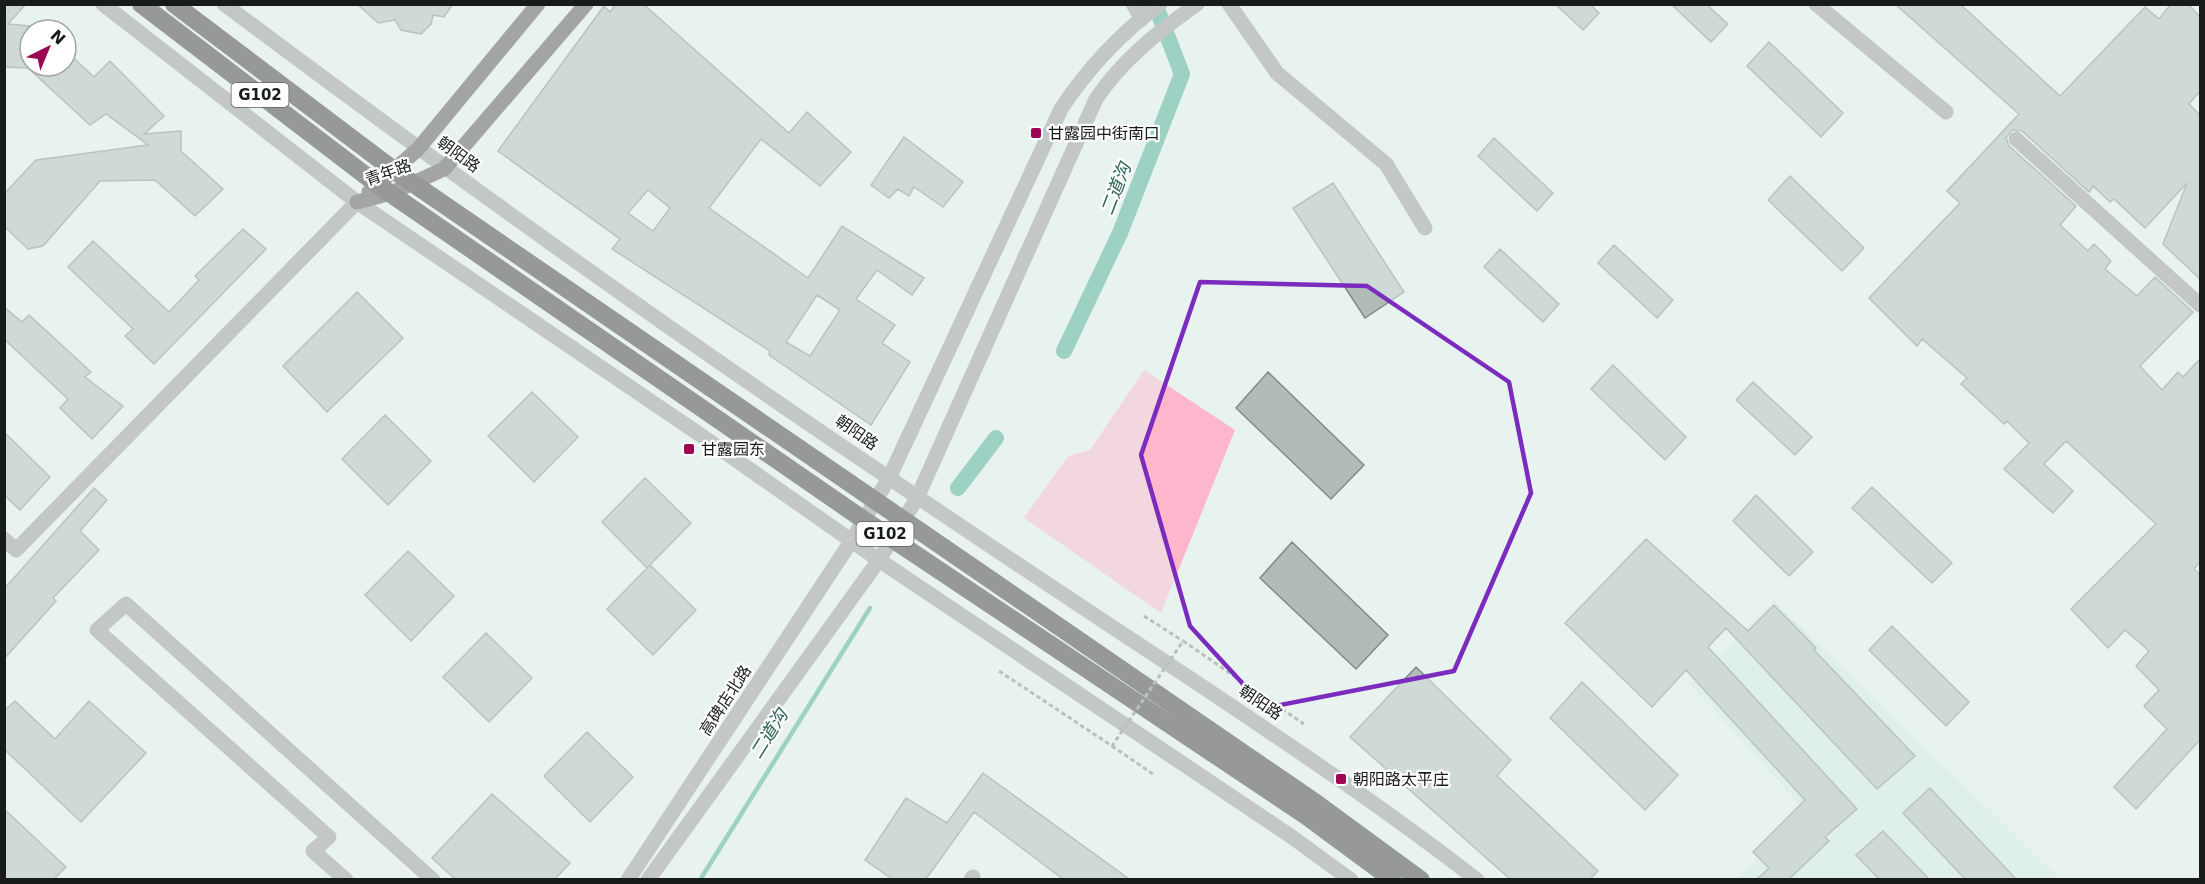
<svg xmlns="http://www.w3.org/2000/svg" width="2205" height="884" font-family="'DejaVu Sans','Noto Sans SC',sans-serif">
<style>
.built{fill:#d6eae4}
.green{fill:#feb6cc}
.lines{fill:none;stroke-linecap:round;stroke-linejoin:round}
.stream{stroke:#40a88e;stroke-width:4.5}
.canal{stroke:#40a88e;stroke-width:16}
.building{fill:#b1bcb8;stroke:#808a87;stroke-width:1.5;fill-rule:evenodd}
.path{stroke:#7f8684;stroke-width:3;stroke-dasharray:4.5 3;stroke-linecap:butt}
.minor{stroke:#979293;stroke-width:15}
.major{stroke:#4f4749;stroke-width:15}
.highway{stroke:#362e30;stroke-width:18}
.path-bridge{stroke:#7f8684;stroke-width:3;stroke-dasharray:4.5 3;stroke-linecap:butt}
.marked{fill:none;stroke:#7b2cbf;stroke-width:4.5;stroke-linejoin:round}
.poi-dot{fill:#9c0653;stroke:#fff;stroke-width:2}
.labels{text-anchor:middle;stroke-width:4.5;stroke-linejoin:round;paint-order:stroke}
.shield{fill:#fff;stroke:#5d5f5f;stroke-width:1.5}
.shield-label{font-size:15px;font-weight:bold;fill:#171b1a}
.poi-label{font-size:16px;fill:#171b1a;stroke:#fff;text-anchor:start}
.street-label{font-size:16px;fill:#171b1a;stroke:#fff}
.water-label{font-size:18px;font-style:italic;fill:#296153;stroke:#fff}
</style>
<rect width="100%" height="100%" fill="#e8f3ef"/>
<path class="built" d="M 1774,600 L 2060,879 L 1736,879 L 1735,878 L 1808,814 L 1690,684 Z"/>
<path class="green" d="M 1144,370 L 1235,430 L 1161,613 L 1024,518 L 1068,456 L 1090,450 Z"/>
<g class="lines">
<path class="stream" d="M 700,880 L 870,608"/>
<path class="canal" d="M 1064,351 L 1120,233 L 1182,74 L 1155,4
M 958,488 L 996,438"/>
</g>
<path class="building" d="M 4,4 L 26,4 L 8,24 L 30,26 L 30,66 L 66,66 L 66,51 L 94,77 L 110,61 L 164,116 L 144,134 L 181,131 L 181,151 L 223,189 L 195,216 L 155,180 L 100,181 L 43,246 L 28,249 L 4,226 L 4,194 L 36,160 L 148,145 L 106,114 L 90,125 L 28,68 L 4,67 Z
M 357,4 L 453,4 L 444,17 L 433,15 L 431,24 L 421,34 L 401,30 L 395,20 L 378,23 Z
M 616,4 L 643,4 L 789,133 L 807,112 L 851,152 L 820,186 L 761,139 L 709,208 L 808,278 L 842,226 L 924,278 L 912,295 L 877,270 L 856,299 L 895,325 L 882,343 L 910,362 L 871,425 L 769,355 L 770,351 L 612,249 L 620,239 L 498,151 L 604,6 L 610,12 ZM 648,190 L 670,208 L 653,231 L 628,213 ZM 817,295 L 840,310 L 810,356 L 786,342 Z
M 1555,4 L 1590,4 L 1599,13 L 1583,30 Z
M 1671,4 L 1706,4 L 1728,24 L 1711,42 Z
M 1895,4 L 1960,4 L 2060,96 L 2145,7 L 2159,19 L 2171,4 L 2188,4 L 2200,17 L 2200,91 L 2189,104 L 2200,115 L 2200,279 L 2163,244 L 2187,183 L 2145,228 L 2114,199 L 2110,202 L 2093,186 L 2089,192 L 2022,131 L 2012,130 L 2006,138 L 2009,146 L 2076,206 L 2060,225 L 2088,251 L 2094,244 L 2111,261 L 2105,269 L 2137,296 L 2155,277 L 2193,312 L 2140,366 L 2162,390 L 2178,372 L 2183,377 L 2200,359 L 2200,562 L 2194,569 L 2200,575 L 2200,740 L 2136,809 L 2114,787 L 2167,729 L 2144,706 L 2159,690 L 2136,666 L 2149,651 L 2125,630 L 2108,648 L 2071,609 L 2156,524 L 2066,441 L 2044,464 L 2073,491 L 2053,513 L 2004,469 L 2029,443 L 2007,421 L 2004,424 L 1961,384 L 1967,378 L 1922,339 L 1917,346 L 1869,298 L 1960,203 L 1947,191 L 2019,114 Z
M 1769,42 L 1843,113 L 1821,137 L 1747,66 Z
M 904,137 L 963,182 L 943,207 L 914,187 L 909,196 L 898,189 L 889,198 L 871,185 Z
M 1494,138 L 1553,193 L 1537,211 L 1478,156 Z
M 1790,176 L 1864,248 L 1842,271 L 1768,200 Z
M 1333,183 L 1404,292 L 1365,318 L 1293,208 Z
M 243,229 L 266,249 L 154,364 L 125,336 L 133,329 L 68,267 L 93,241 L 169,312 L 199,280 L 195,276 Z
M 1614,245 L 1673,300 L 1657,318 L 1598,263 Z
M 1500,249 L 1559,304 L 1543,322 L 1484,267 Z
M 357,292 L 403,338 L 327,412 L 283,366 Z
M 4,307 L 22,322 L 29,315 L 91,372 L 85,377 L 123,406 L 92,439 L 60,408 L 68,399 L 4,339 Z
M 1613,365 L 1686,437 L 1665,460 L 1591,389 Z
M 1268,372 L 1364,465 L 1331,499 L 1236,408 Z
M 1753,382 L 1812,437 L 1795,455 L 1736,400 Z
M 532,392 L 578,437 L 534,482 L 488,436 Z
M 385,415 L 431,461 L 388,505 L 342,459 Z
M 4,432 L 50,477 L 20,510 L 4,495 Z
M 645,478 L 691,523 L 647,568 L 602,522 Z
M 1872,487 L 1952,563 L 1932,583 L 1852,508 Z
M 94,488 L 107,500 L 80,531 L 99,550 L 53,598 L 56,601 L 4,659 L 4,589 Z
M 1756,495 L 1813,552 L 1789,576 L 1733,521 Z
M 1646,539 L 1748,631 L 1774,605 L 1816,648 L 1814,650 L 1915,756 L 1877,789 L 1726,628 L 1708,647 L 1857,809 L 1825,837 L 1829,841 L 1789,879 L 1757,879 L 1769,868 L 1753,852 L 1805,800 L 1686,670 L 1652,707 L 1565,623 Z
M 1292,542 L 1388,635 L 1356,669 L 1260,578 Z
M 408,551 L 454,596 L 411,641 L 365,595 Z
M 650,565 L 696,610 L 653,655 L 607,609 Z
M 1892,626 L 1969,702 L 1946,726 L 1869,650 Z
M 486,633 L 532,678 L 489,722 L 443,677 Z
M 1416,667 L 1511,760 L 1497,776 L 1598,871 L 1590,879 L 1510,879 L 1350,737 Z
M 1582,682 L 1678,775 L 1645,810 L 1550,718 Z
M 15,701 L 55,739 L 89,701 L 146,753 L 81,822 L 4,749 L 4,711 Z
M 587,732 L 633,777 L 590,822 L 544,776 Z
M 983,773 L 1129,879 L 1063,879 L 974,812 L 926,879 L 892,879 L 865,860 L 906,798 L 947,823 Z
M 1930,788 L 2016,879 L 1965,879 L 1903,813 Z
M 492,794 L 570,863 L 555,879 L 455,879 L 432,858 Z
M 4,809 L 66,867 L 54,879 L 4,879 Z
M 1883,831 L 1929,879 L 1879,879 L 1856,855 Z"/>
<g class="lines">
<path class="path" d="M 1144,616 L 1183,641
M 1112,746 L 1153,774"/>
<path class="minor" d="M 103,4 L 357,202 L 699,434 L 879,560 L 1292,837 L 1351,880
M 224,4 C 451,174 682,340 919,498 C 1012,561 1106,623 1200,685 C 1294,748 1387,810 1477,880
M 1133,4 L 1142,19
M 1229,4 L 1277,73 L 1386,164 L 1425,228
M 1816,4 L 1946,112
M 2016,139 L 2200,305
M 4,539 L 16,550 L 357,202
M 346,880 L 313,851 L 329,837 L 97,630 L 126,604 L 433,880
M 628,880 L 852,540 L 889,478 L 1061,109 C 1088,68 1121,33 1160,4
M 648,880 L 879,560 L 917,498 L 1096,99 C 1123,59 1158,32 1197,4
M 971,880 L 973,877"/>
<path class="major" d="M 369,192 L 418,149 L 538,4
M 357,202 L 391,193 L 444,169 L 586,4"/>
<path class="highway" d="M 141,4 L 378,185 L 864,520 L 1305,815 L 1393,880
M 174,4 L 395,171 L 1316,803 L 1421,880"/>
<path class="path-bridge" d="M 999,671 L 1112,746 L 1183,641 L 1304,724"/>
</g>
<path d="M0 0H2205V884H0ZM 1200,282 L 1367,286 L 1509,382 L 1531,493 L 1454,671 L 1265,708 L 1190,626 L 1141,455 Z" fill="#e8f3ef" fill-opacity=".55" fill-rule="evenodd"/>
<path class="marked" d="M 1200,282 L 1367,286 L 1509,382 L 1531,493 L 1454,671 L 1265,708 L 1190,626 L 1141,455 Z"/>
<g class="poi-dot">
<rect x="1030" y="127" width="12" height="12" rx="3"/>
<rect x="683" y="443" width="12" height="12" rx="3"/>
<rect x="1335" y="773" width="12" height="12" rx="3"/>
</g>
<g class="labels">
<g class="shield">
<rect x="231.5" y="83" width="57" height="24" rx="4.5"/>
<rect x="856.5" y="522" width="57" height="24" rx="4.5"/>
</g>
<g class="shield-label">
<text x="260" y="100">G102</text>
<text x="885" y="539">G102</text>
</g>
<g class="poi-label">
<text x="1048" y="139">甘露园中街南口</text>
<text x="701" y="455">甘露园东</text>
<text x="1353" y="785">朝阳路太平庄</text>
</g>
<g class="street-label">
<text transform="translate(459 154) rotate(36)" y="6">朝阳路</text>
<text transform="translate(388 172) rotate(-20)" y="6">青年路</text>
<text transform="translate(857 432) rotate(35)" y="6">朝阳路</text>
<text transform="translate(725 700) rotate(-57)" y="6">高碑店北路</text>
<text transform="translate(1261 702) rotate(34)" y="6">朝阳路</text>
</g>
<g class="water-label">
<text transform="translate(1116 189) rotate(-69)" y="6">二道沟</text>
<text transform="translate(769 734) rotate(-58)" y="6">二道沟</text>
</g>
</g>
<rect width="2205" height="884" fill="none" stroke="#171b1a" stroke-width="12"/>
<g transform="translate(48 48) rotate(43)"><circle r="28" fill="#ffffff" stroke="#a2a4a3" stroke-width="1.5"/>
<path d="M0-4.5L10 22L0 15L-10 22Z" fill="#9c0653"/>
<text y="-9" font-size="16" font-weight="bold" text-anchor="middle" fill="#171b1a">N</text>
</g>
</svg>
